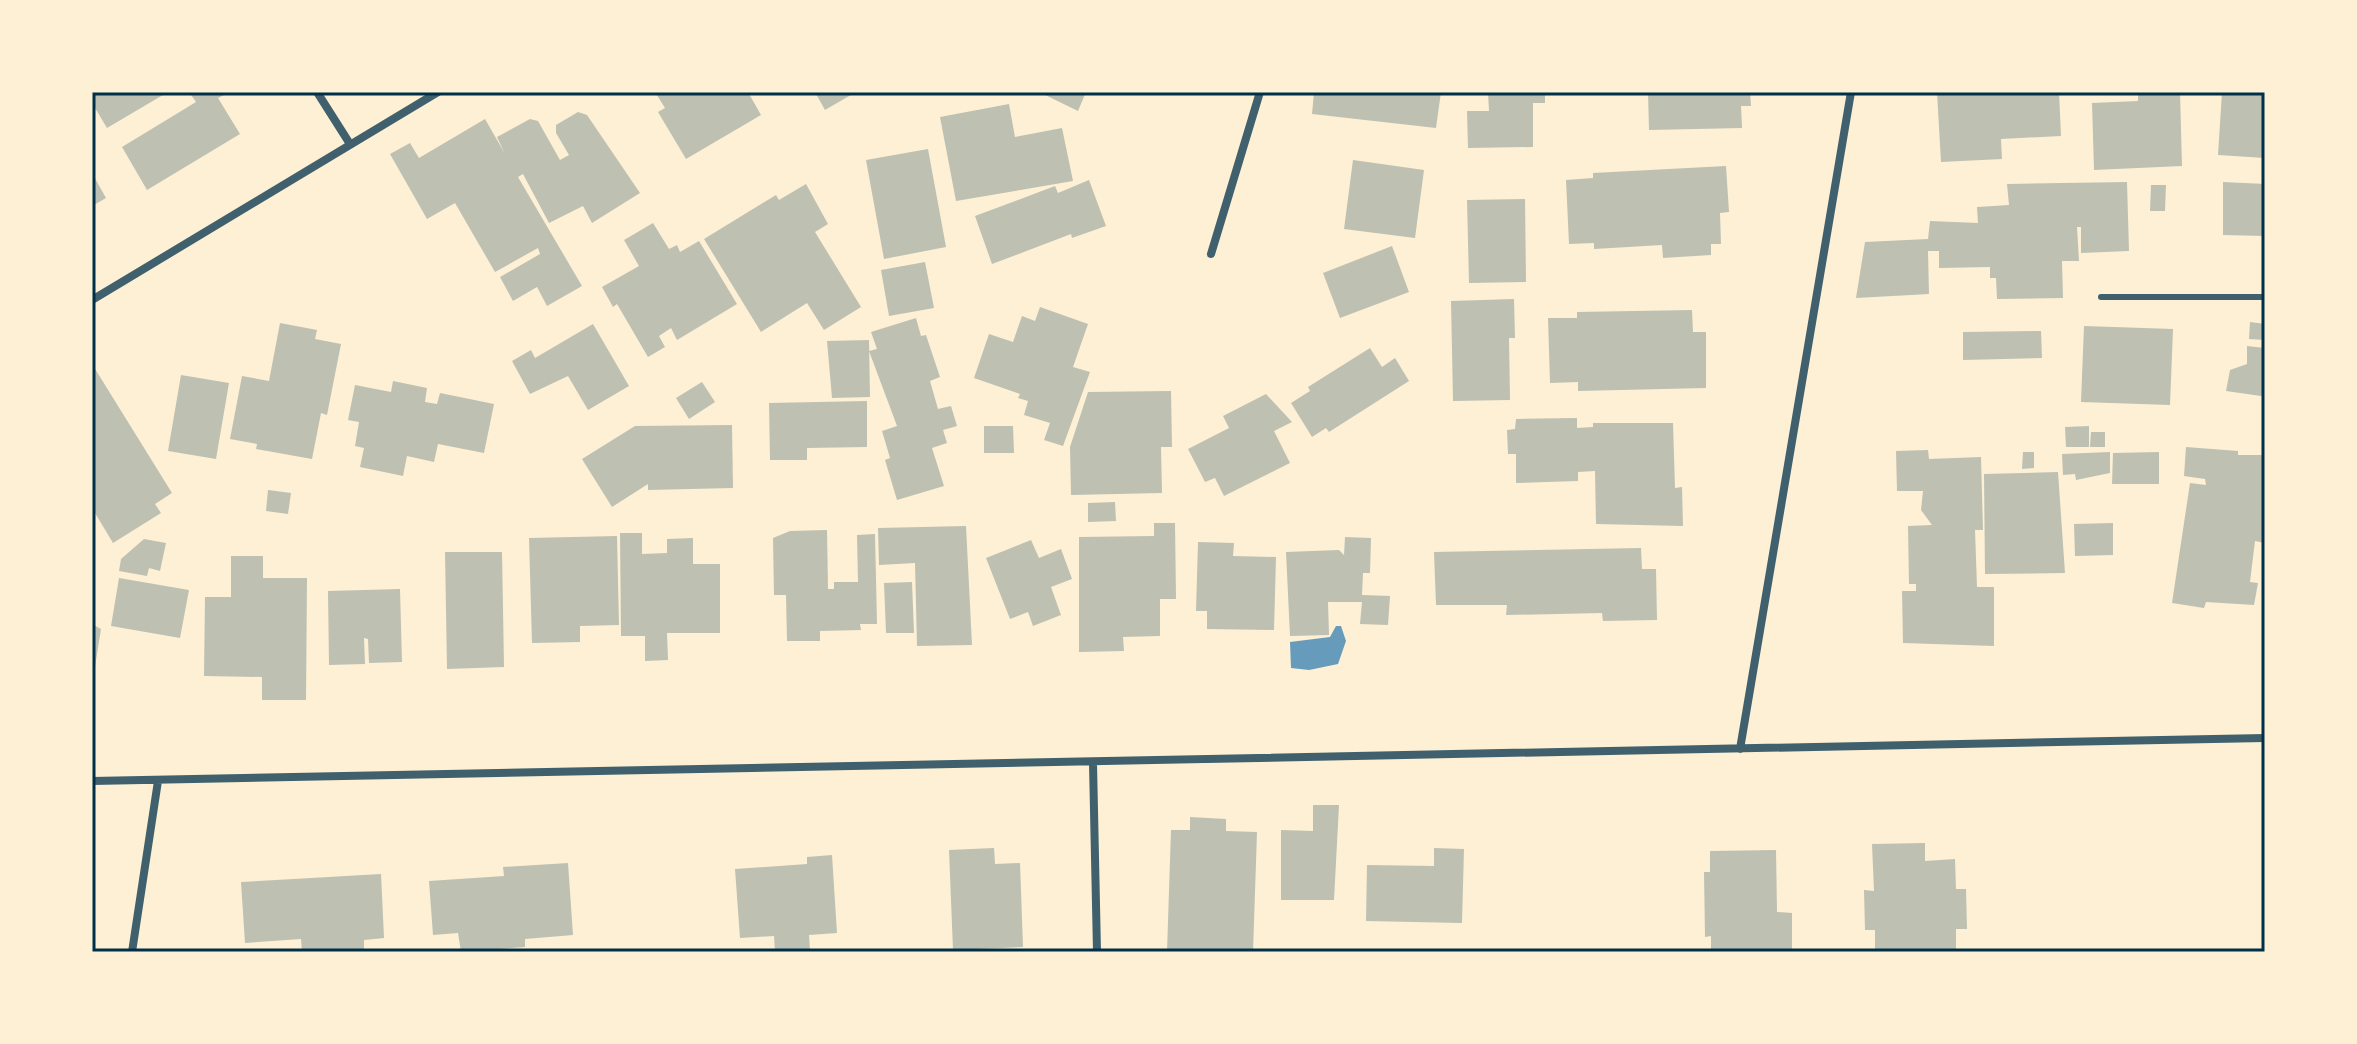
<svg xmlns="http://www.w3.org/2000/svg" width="2357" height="1044" font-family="'Space Grotesk',sans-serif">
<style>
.water{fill:#669bbc}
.building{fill:#bec0b2}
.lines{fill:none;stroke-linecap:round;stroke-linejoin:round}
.service{stroke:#3f606c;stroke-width:6}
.minor{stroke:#3f606c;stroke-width:8}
.neatline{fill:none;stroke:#003049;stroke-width:3}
</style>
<rect width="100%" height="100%" fill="#fdf0d5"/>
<path class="water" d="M 1336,626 L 1341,626 L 1346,641 L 1338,664 L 1309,670 L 1291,668 L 1290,642 L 1330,637 Z"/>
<path class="building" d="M 92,92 L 168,92 L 107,128 L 92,103 Z
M 189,92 L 230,92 L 218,98 L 240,134 L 147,190 L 122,147 L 196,102 Z
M 655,92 L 748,92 L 761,115 L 686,159 L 658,112 L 665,108 Z
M 815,92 L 856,92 L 825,110 Z
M 1039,92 L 1086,92 L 1078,111 Z
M 1314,92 L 1441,92 L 1436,128 L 1312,114 Z
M 1488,92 L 1545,92 L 1545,103 L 1533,103 L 1533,147 L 1468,148 L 1467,111 L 1489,111 Z
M 1648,92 L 1750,92 L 1751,106 L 1741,106 L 1742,128 L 1649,130 Z
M 1937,92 L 2059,92 L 2061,136 L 2001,139 L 2002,159 L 1941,162 Z
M 2138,92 L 2180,92 L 2182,166 L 2094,170 L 2092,103 L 2138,101 Z
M 2222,92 L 2265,92 L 2265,158 L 2218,155 Z
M 1009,104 L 1015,137 L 1062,128 L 1073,181 L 956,201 L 940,117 Z
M 578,112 L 587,115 L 640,193 L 592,223 L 583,206 L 549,223 L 523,174 L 518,177 L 582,286 L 547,306 L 537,287 L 513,301 L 500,277 L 540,254 L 538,248 L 495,272 L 455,203 L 427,219 L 390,154 L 410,143 L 419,158 L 485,119 L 504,152 L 497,137 L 530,119 L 538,121 L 560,160 L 569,155 L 556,133 L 556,125 Z
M 928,149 L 946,247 L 884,259 L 866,160 Z
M 1353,160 L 1424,170 L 1415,238 L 1344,229 Z
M 1726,166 L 1729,212 L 1720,213 L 1721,244 L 1711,244 L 1711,255 L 1663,258 L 1662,245 L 1594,249 L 1594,243 L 1569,244 L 1566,180 L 1593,178 L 1593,173 Z
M 92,173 L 106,198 L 92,206 Z
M 1089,180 L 1106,226 L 1072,238 L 1071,234 L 992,264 L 975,216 L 1055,186 L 1058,193 Z
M 2127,182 L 2129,251 L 2081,253 L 2081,227 L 2077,227 L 2079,261 L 2062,261 L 2063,298 L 1997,299 L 1996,278 L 1990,278 L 1990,267 L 1939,268 L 1939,251 L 1928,251 L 1929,294 L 1856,298 L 1865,242 L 1928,239 L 1930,221 L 1978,223 L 1977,207 L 2009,205 L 2007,184 Z
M 2223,182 L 2265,184 L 2265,236 L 2223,235 Z
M 806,184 L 828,224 L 815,232 L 861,307 L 824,330 L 807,303 L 761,332 L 704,239 L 776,195 L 779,200 Z
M 2151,185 L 2166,185 L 2165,211 L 2150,211 Z
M 1525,199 L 1526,282 L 1469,283 L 1467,200 Z
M 653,223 L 669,249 L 677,245 L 680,252 L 699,241 L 737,304 L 677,340 L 671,328 L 659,336 L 665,347 L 648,357 L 617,304 L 613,307 L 602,287 L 639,266 L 624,240 Z
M 1392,246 L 1409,292 L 1340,318 L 1323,273 Z
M 925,262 L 934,308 L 889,316 L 881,270 Z
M 1514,299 L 1515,338 L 1509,338 L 1510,400 L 1453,401 L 1451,301 Z
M 1040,307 L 1088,324 L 1073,367 L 1090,372 L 1063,446 L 1044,440 L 1050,423 L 1024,415 L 1028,401 L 1018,398 L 1020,394 L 974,378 L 989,334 L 1013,342 L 1022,316 L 1035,321 Z
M 1692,310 L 1693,332 L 1706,332 L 1706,388 L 1578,391 L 1578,382 L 1550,383 L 1548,318 L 1577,318 L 1577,312 Z
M 916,318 L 921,336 L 926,335 L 940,377 L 930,381 L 938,409 L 951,406 L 957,426 L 943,430 L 947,443 L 932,448 L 944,486 L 897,500 L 885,460 L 890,458 L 882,431 L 897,426 L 869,351 L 877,349 L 871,332 Z
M 2250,322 L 2265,324 L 2265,340 L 2249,339 Z
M 280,323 L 317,330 L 315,339 L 341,344 L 327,415 L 321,413 L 312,459 L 256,449 L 257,444 L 230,439 L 242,376 L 269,381 Z
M 593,324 L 629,386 L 588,410 L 568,376 L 530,394 L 512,361 L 531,350 L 535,358 Z
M 2084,326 L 2173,329 L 2170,405 L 2081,402 Z
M 2041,331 L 2042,358 L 1963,360 L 1963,332 Z
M 869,340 L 870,397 L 832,398 L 827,341 Z
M 2247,346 L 2265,348 L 2265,393 L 2261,396 L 2226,391 L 2230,370 L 2247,364 Z
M 1370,348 L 1382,367 L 1395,358 L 1409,381 L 1329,432 L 1326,428 L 1312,437 L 1291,403 L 1310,391 L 1308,387 Z
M 92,364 L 172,493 L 155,504 L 161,513 L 113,543 L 92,508 Z
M 181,375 L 229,383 L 216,459 L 168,451 Z
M 393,381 L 427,388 L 425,402 L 437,404 L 440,393 L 494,404 L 484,453 L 438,444 L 434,462 L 407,456 L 403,476 L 360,467 L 364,448 L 355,446 L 359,422 L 348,420 L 355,385 L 391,392 Z
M 702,382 L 715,402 L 689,419 L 676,398 Z
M 1171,391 L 1172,447 L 1161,447 L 1162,493 L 1071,495 L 1070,447 L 1088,392 Z
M 1266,394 L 1292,422 L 1274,431 L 1290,463 L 1224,496 L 1215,478 L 1205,482 L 1188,449 L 1229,428 L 1223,416 Z
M 867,401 L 867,447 L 807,448 L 807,460 L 770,460 L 769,403 Z
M 1577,418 L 1577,428 L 1593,427 L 1593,423 L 1673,423 L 1675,488 L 1682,487 L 1683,526 L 1596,524 L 1595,471 L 1578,472 L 1578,481 L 1516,483 L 1516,454 L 1508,454 L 1507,430 L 1515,429 L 1516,419 Z
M 732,425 L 733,488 L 648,490 L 648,484 L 612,507 L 582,459 L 635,426 Z
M 984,426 L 1013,426 L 1014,453 L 984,453 Z
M 2089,426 L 2089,447 L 2066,447 L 2065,427 Z
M 2091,432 L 2105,432 L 2105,447 L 2090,447 Z
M 2186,447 L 2238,451 L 2238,455 L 2265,455 L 2265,543 L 2255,541 L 2250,582 L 2258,583 L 2254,605 L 2206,602 L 2204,608 L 2172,603 L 2190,483 L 2206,485 L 2205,479 L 2184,476 Z
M 1928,450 L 1929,459 L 1981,457 L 1983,530 L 1975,530 L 1977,587 L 1994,587 L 1994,646 L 1903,643 L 1902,591 L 1916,591 L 1916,584 L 1909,584 L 1908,526 L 1932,525 L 1921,510 L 1923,491 L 1897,491 L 1896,451 Z
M 2023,452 L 2034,452 L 2034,468 L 2022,469 Z
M 2110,452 L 2110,473 L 2076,480 L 2075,474 L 2063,475 L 2062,454 Z
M 2159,452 L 2159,484 L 2112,484 L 2113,453 Z
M 2058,472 L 2065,573 L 1985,574 L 1984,474 Z
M 268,490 L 291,493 L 288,514 L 266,511 Z
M 1115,502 L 1116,521 L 1088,522 L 1088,503 Z
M 1154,523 L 1175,523 L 1176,599 L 1160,599 L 1160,636 L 1123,637 L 1124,651 L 1079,652 L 1079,537 L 1154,536 Z
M 2113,523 L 2113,555 L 2075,556 L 2074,524 Z
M 966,526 L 972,645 L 917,646 L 915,563 L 879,565 L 878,528 Z
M 827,530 L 828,589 L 834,589 L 834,582 L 858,582 L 857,535 L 875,534 L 877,624 L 860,624 L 861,630 L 820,631 L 820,641 L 787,641 L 786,595 L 774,595 L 773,538 L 790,531 Z
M 620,533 L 642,533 L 642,554 L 667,553 L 667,539 L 693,538 L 693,564 L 720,564 L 720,633 L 667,633 L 668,660 L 645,661 L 645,636 L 621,636 Z
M 617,536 L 619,625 L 580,626 L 580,642 L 532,643 L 529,538 Z
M 1345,537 L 1371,538 L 1370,573 L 1363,573 L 1362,595 L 1390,596 L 1388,625 L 1360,624 L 1362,602 L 1328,602 L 1329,635 L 1290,636 L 1286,552 L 1339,550 L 1344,555 Z
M 144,539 L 166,543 L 160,571 L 149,568 L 147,576 L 119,571 L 121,559 Z
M 1031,540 L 1039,558 L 1061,549 L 1072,579 L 1051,587 L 1061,615 L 1033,626 L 1028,612 L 1010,619 L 986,558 Z
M 1198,542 L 1234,543 L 1233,556 L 1276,557 L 1274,630 L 1207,629 L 1207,611 L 1196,611 Z
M 1641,548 L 1642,569 L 1656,569 L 1657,620 L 1603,621 L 1602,613 L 1506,615 L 1507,605 L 1436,605 L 1434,552 Z
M 445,552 L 502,552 L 504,667 L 447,669 Z
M 231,556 L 263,556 L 263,578 L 307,578 L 306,700 L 262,700 L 262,677 L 204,676 L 205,597 L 231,597 Z
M 119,578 L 189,590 L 180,638 L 111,626 Z
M 912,582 L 914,633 L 886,633 L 884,583 Z
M 400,589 L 402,662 L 369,663 L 368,639 L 364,638 L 365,664 L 329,665 L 328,591 Z
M 92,624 L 101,629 L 94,673 L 92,673 Z
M 1313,805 L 1339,805 L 1334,900 L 1281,900 L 1281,830 L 1313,831 Z
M 1190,817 L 1226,819 L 1226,831 L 1257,832 L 1253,952 L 1167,952 L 1171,830 L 1190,830 Z
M 1925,843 L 1925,861 L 1955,859 L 1956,889 L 1966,889 L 1967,929 L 1956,929 L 1956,952 L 1875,952 L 1875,930 L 1865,930 L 1864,890 L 1874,891 L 1872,844 Z
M 994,848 L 995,864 L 1020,863 L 1023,947 L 953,950 L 949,850 Z
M 1434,848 L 1464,849 L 1462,923 L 1366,921 L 1367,865 L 1434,866 Z
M 1776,850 L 1777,912 L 1792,913 L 1792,952 L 1711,952 L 1711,936 L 1705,937 L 1704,872 L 1710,872 L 1710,851 Z
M 832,855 L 837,933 L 809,935 L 810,950 L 775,952 L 774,936 L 740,938 L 735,869 L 807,864 L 807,857 Z
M 568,863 L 573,935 L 525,939 L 525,947 L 461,952 L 458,933 L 433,935 L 429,881 L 504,876 L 503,867 Z
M 381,874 L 384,938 L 364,940 L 364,952 L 302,952 L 301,939 L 245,943 L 241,882 Z"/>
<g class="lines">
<path class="service" d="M 2101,297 L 2265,297"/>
<path class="minor" d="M 317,92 L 350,144
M 1211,254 L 1260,92
M 92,300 L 438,92
M 1740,749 L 1851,92
M 1093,763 L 1097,952
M 92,781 L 2265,738
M 132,952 L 158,781"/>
</g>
<rect width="2357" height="1044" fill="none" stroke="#fdf0d5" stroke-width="188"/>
<rect x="94" y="94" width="2169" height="856" class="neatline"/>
</svg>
